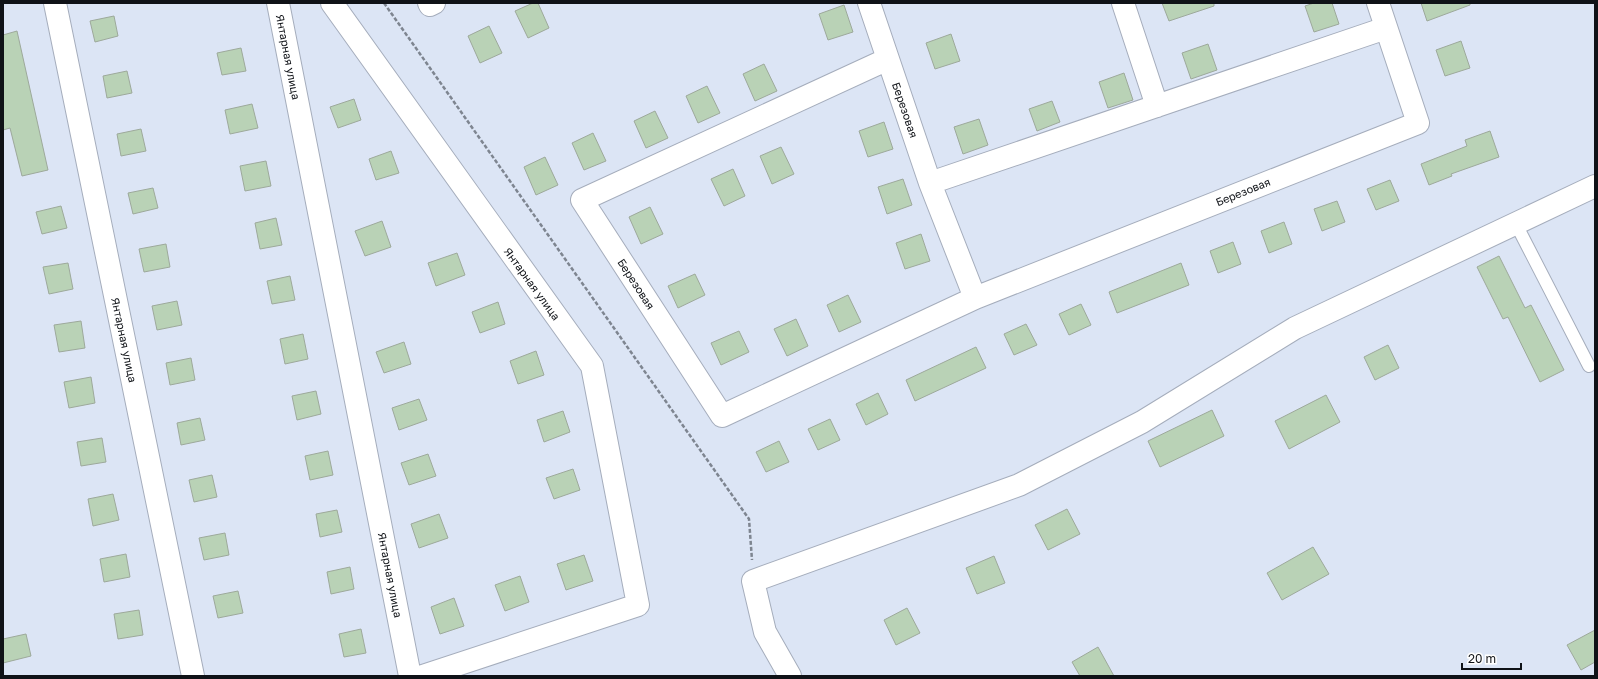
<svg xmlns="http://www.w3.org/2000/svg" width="1598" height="679" font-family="'Golos Text',sans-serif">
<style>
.building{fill:#b9d2b6;stroke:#9da99b}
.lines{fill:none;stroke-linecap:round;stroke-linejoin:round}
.lane-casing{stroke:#a5adbc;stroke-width:14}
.street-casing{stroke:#a5adbc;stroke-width:24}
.path{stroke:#7e8590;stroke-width:2.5;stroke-dasharray:4 2;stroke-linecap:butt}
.lane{stroke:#fff;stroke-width:12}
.street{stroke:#fff;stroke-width:22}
.labels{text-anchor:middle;stroke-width:4;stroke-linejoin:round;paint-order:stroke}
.street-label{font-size:11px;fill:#0f1217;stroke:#fff}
</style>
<rect width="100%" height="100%" fill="#dce5f5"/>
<path class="building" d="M 533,3 L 538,3 L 549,28 L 528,38 L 515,11 Z
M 1162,3 L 1214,3 L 1214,6 L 1169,21 Z
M 1314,3 L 1332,3 L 1339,24 L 1314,32 L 1305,6 Z
M 1421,3 L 1470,3 L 1470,5 L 1427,21 Z
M 844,5 L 853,32 L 828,40 L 819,14 Z
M 114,16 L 118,36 L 95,42 L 90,21 Z
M 489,26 L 502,53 L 480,63 L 468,36 Z
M 17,31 L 48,170 L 22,176 L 10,128 L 3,130 L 3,35 Z
M 951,34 L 960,61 L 935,69 L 926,43 Z
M 1461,41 L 1470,68 L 1445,76 L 1436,50 Z
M 1208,44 L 1217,70 L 1191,79 L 1182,53 Z
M 241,48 L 246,71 L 222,75 L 217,53 Z
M 764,64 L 777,91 L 755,101 L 743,74 Z
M 127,71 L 132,93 L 107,98 L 103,76 Z
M 1124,73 L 1133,100 L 1108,108 L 1099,82 Z
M 707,86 L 720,113 L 698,123 L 686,96 Z
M 354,99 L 361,120 L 338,128 L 330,107 Z
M 1052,101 L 1060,122 L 1037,131 L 1029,109 Z
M 252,104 L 258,128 L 230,134 L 225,110 Z
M 655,111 L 668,138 L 646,148 L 634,121 Z
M 979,119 L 988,145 L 963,154 L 954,127 Z
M 884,122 L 893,149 L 868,157 L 859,131 Z
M 141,129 L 146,151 L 121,156 L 117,134 Z
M 1490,131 L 1499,157 L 1451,174 L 1452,176 L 1429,185 L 1421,164 L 1467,146 L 1465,140 Z
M 593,133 L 606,161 L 584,170 L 572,143 Z
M 781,147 L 794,174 L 772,184 L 760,156 Z
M 391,151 L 399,173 L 376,180 L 369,159 Z
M 545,157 L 558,185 L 536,195 L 524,167 Z
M 266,161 L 271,186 L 245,191 L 240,166 Z
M 733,169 L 745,196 L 724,206 L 711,179 Z
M 903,179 L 912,205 L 887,214 L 878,187 Z
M 1390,180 L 1399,201 L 1376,210 L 1367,189 Z
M 153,188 L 158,208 L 133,214 L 128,193 Z
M 1337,201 L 1345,222 L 1322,231 L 1314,209 Z
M 61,206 L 67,228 L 42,234 L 36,212 Z
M 650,207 L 663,234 L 641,244 L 629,217 Z
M 276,218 L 282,245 L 260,249 L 255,223 Z
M 382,221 L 391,247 L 365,256 L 355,231 Z
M 1284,222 L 1292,244 L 1269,253 L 1261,231 Z
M 921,234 L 930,261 L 905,269 L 896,243 Z
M 1233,242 L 1241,264 L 1218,273 L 1210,251 Z
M 166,244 L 170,267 L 144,272 L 139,249 Z
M 457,253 L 465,275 L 436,286 L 428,263 Z
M 1499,256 L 1525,308 L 1531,305 L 1564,370 L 1540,382 L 1508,317 L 1503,319 L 1477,267 Z
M 68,263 L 73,289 L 49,294 L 43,267 Z
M 1181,263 L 1189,285 L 1117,313 L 1109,292 Z
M 695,274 L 705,295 L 678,308 L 668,286 Z
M 290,276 L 295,300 L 272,304 L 267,281 Z
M 848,295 L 861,322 L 839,332 L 827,305 Z
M 177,301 L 182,325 L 157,330 L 152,306 Z
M 498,302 L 505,324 L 480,333 L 472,312 Z
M 1081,304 L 1091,325 L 1069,335 L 1059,314 Z
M 796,319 L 808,346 L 787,356 L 774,329 Z
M 81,321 L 85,348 L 59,352 L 54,325 Z
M 1026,324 L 1037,345 L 1014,355 L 1004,334 Z
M 739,331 L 749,352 L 721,365 L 711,343 Z
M 303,334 L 308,359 L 285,364 L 280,339 Z
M 404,342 L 411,364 L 384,373 L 376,352 Z
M 1388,345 L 1399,368 L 1375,380 L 1364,357 Z
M 976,347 L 986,368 L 915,401 L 906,380 Z
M 536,351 L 544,375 L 518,384 L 510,361 Z
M 191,358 L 195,380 L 170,385 L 166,363 Z
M 91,377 L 95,403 L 69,408 L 64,382 Z
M 316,391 L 321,414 L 297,420 L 292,396 Z
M 878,393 L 888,414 L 866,425 L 856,404 Z
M 1326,395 L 1340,422 L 1289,449 L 1275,421 Z
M 419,399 L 427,420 L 399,430 L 392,408 Z
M 1212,410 L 1224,436 L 1160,467 L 1148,441 Z
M 563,411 L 570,432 L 544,442 L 537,420 Z
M 200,418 L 205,440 L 181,445 L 177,423 Z
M 830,419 L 840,440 L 818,450 L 808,429 Z
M 102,438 L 106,462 L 81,466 L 77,442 Z
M 779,441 L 789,462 L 766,472 L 756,452 Z
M 328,451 L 333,475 L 310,480 L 305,456 Z
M 428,454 L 436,476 L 409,485 L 401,463 Z
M 573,469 L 580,490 L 554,499 L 546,478 Z
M 212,475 L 217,497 L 194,502 L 189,480 Z
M 113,494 L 119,520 L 93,526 L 88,499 Z
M 1067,509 L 1080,534 L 1048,550 L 1035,525 Z
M 337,510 L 342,532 L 320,537 L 316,514 Z
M 439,514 L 448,538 L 419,548 L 411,524 Z
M 225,533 L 229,555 L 204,560 L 199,538 Z
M 1313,547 L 1329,574 L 1282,600 L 1267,573 Z
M 126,554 L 130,577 L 104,582 L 100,559 Z
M 584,555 L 593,581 L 566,590 L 557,564 Z
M 994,556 L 1005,583 L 977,594 L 966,568 Z
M 350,567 L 354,589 L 331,594 L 327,572 Z
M 520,576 L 529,602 L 505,611 L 495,585 Z
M 238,591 L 243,613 L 218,618 L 213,596 Z
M 454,598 L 464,626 L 440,634 L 431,607 Z
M 907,608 L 920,633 L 896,645 L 884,620 Z
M 139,610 L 143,635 L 118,639 L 114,614 Z
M 361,629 L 366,653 L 344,657 L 339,634 Z
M 1595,630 L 1595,662 L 1581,670 L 1567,645 Z
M 26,634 L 31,656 L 3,663 L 3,639 Z
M 1098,647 L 1114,676 L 1080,676 L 1072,662 Z"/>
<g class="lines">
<defs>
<path id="lane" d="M 1516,224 L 1589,366"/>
<path id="street" d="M 55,3 L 193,676
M 278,3 L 410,676
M 332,3 L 592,366 L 638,605 L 423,676
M 429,3 L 430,5 L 434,3
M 869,3 L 930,183 L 975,298
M 1123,3 L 1157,106
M 888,59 L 582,200 L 722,416 L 975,298 L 1418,123 L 1378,3
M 930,183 L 1386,28
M 790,676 L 765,632 L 753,581 L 1019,485 L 1142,422 L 1295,328 L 1595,186"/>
</defs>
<use href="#lane" class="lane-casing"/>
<use href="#street" class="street-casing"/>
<path class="path" d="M 384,3 L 749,519 L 752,560"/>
<use href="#lane" class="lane"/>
<use href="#street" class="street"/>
</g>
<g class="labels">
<g class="street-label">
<text transform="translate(288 57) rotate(79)" y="4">Янтарная улица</text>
<text transform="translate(905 110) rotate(71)" y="4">Березовая</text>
<text transform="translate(1243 192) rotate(-22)" y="4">Березовая</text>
<text transform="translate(532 284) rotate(54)" y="4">Янтарная улица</text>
<text transform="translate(636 284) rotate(57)" y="4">Березовая</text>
<text transform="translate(124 340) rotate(78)" y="4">Янтарная улица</text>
<text transform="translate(390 575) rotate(79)" y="4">Янтарная улица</text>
</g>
</g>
<rect width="1598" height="679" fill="none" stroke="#0f1217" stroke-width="8"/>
<path d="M1462 663v6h59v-6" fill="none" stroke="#0f1217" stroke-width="2"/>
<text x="1468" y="663" font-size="12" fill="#0f1217" stroke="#ffffff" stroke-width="3" paint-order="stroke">20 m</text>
</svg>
